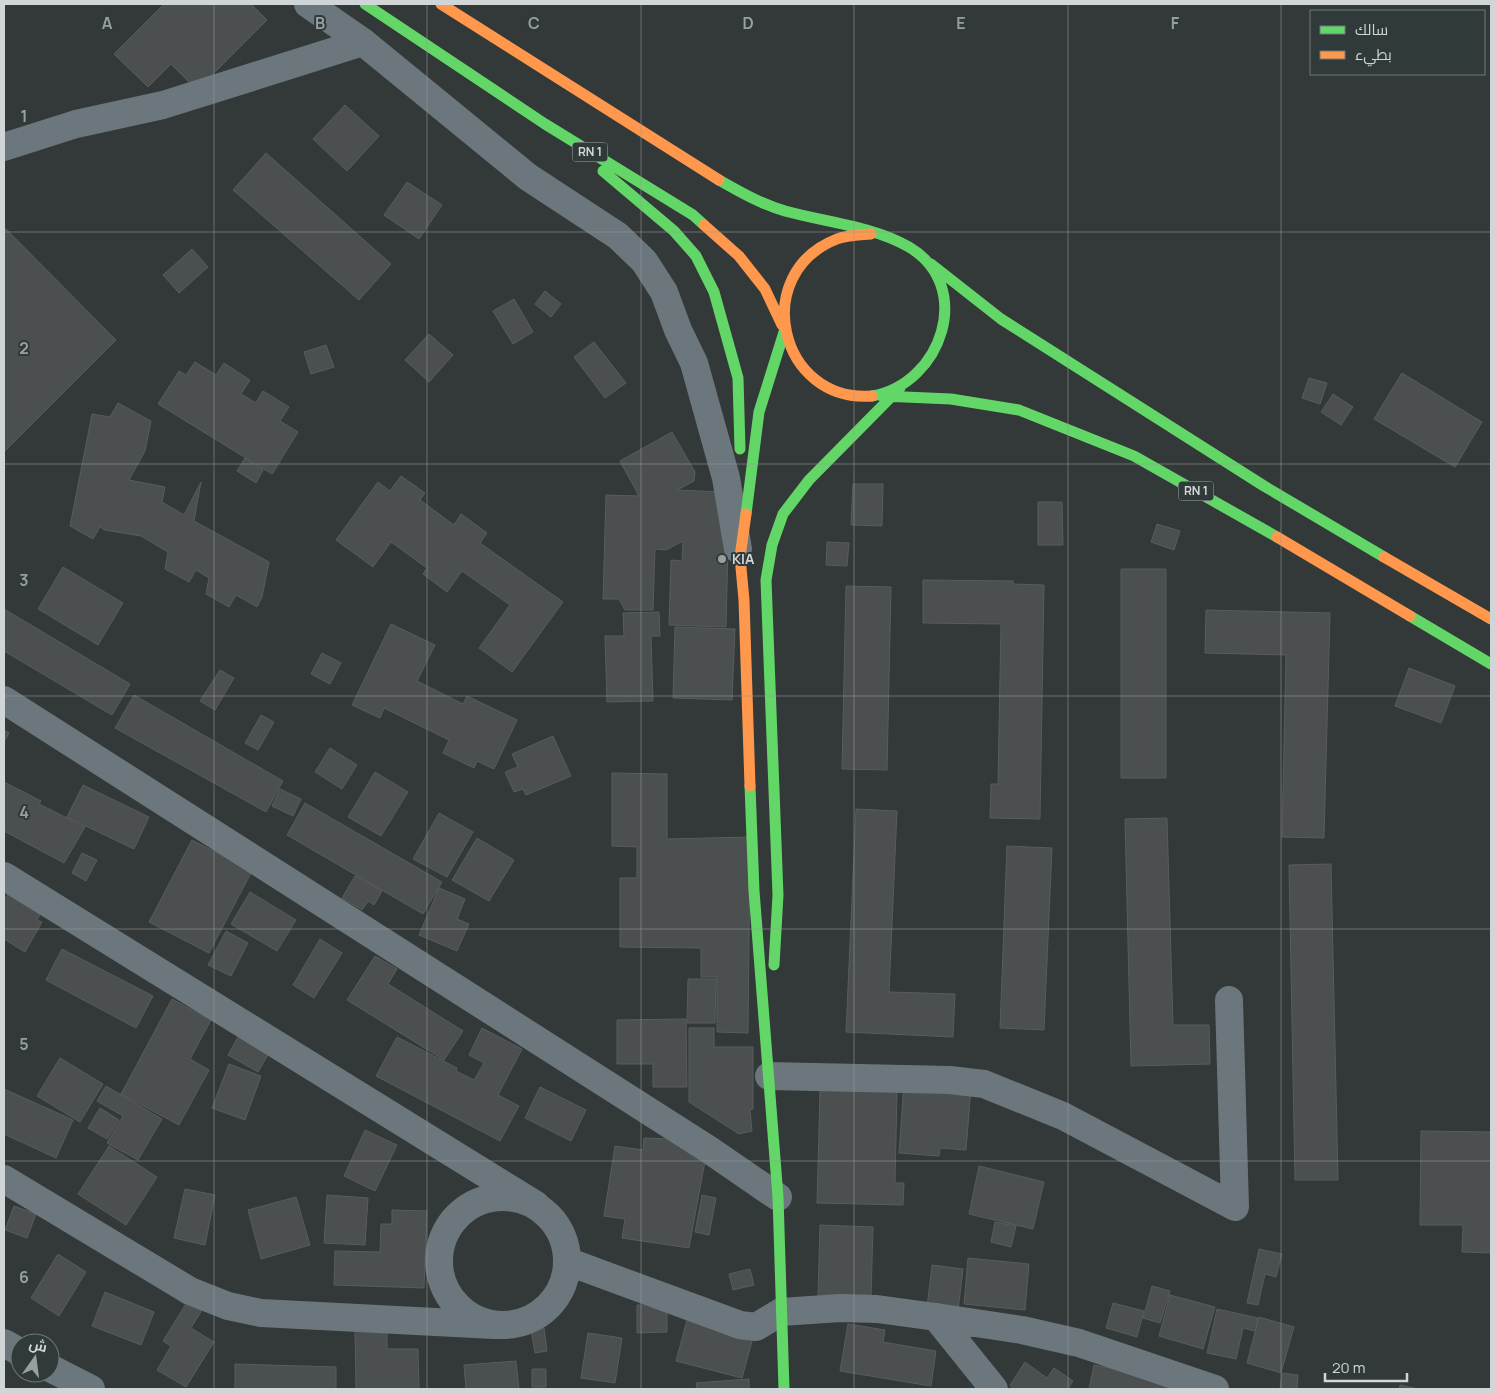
<svg xmlns="http://www.w3.org/2000/svg" width="1495" height="1393" font-family="Manrope,Cairo,sans-serif">
<style>
.building{fill:#4b4f4f;stroke:#585c5c}
.lines{fill:none;stroke-linecap:round;stroke-linejoin:round}
.street{stroke:#6b777c;stroke-width:28}
.fast{stroke:#63d668;stroke-width:11}
.slow{stroke:#ff974d;stroke-width:11}
.grid{fill:none;stroke:#999f9f;stroke-width:1;stroke-opacity:0.55}
.poi-dot{fill:#999f9f;stroke:#303a3b;stroke-width:2}
.labels{text-anchor:middle;stroke-width:4;stroke-linejoin:round;paint-order:stroke}
.shield{fill:#303a3b;stroke:#a0a7a8;stroke-width:1}
.shield-label{font-size:12px;font-weight:bold;fill:#d0d6d7}
.poi-label{font-size:14px;font-weight:bold;fill:#d0d6d7;stroke:#303a3b;text-anchor:start}
.grid-label{font-size:16px;text-anchor:middle;font-weight:bold;fill:#999f9f;stroke:#303a3b;stroke-width:4;stroke-linejoin:round;paint-order:stroke}
</style>
<rect width="100%" height="100%" fill="#333838"/>
<path class="building" d="M 164,4 L 251,4 L 267,20 L 197,90 L 171,64 L 148,87 L 114,54 Z
M 345,105 L 379,136 L 347,171 L 313,139 Z
M 266,153 L 391,264 L 359,300 L 233,190 Z
M 407,182 L 442,205 L 419,239 L 384,215 Z
M 4,227 L 116,340 L 4,452 Z
M 192,249 L 208,267 L 179,293 L 163,275 Z
M 545,291 L 561,304 L 551,317 L 535,304 Z
M 514,299 L 533,332 L 513,344 L 493,311 Z
M 429,334 L 453,355 L 429,382 L 405,360 Z
M 594,342 L 626,383 L 605,398 L 574,357 Z
M 326,345 L 334,367 L 311,374 L 304,352 Z
M 195,362 L 216,375 L 224,363 L 250,380 L 241,394 L 256,403 L 263,391 L 289,407 L 280,421 L 298,432 L 272,474 L 158,404 L 179,371 L 186,375 Z
M 1402,373 L 1482,422 L 1455,467 L 1374,419 Z
M 1309,378 L 1327,383 L 1320,404 L 1302,398 Z
M 1333,394 L 1353,407 L 1341,425 L 1321,412 Z
M 118,403 L 151,421 L 145,451 L 129,480 L 165,487 L 162,502 L 184,515 L 201,482 L 194,521 L 269,562 L 262,597 L 257,607 L 236,595 L 229,607 L 206,594 L 209,578 L 196,570 L 189,582 L 165,569 L 168,552 L 141,536 L 105,530 L 100,527 L 93,539 L 70,526 L 92,414 L 110,417 Z
M 672,432 L 695,472 L 694,481 L 677,490 L 722,492 L 721,533 L 728,546 L 726,627 L 669,625 L 671,560 L 682,561 L 683,541 L 666,550 L 655,549 L 653,610 L 625,610 L 619,599 L 603,599 L 606,495 L 639,496 L 620,461 Z
M 245,458 L 263,470 L 256,483 L 237,471 Z
M 401,476 L 425,493 L 420,500 L 454,525 L 461,514 L 487,533 L 480,543 L 563,602 L 512,672 L 479,648 L 510,605 L 462,571 L 447,592 L 423,574 L 427,568 L 391,542 L 373,567 L 336,540 L 378,482 L 390,491 Z
M 853,484 L 883,484 L 882,526 L 851,525 Z
M 1038,502 L 1062,502 L 1063,545 L 1038,545 Z
M 1157,524 L 1180,531 L 1174,550 L 1151,542 Z
M 827,542 L 849,543 L 847,566 L 826,565 Z
M 63,567 L 123,603 L 98,645 L 38,609 Z
M 1121,569 L 1166,569 L 1166,778 L 1121,778 Z
M 923,580 L 1013,581 L 1013,584 L 1044,585 L 1040,819 L 990,818 L 991,784 L 998,784 L 1001,624 L 923,623 Z
M 846,586 L 891,587 L 887,770 L 842,769 Z
M 4,609 L 130,684 L 112,715 L 4,651 Z
M 1206,610 L 1330,613 L 1324,838 L 1282,837 L 1286,655 L 1205,653 Z
M 659,612 L 660,636 L 651,636 L 653,701 L 607,702 L 605,636 L 624,636 L 623,613 Z
M 391,624 L 435,645 L 417,681 L 463,704 L 467,696 L 517,720 L 494,769 L 477,761 L 474,768 L 443,753 L 449,740 L 384,708 L 380,718 L 352,705 Z
M 675,627 L 735,629 L 732,700 L 673,698 Z
M 322,653 L 341,663 L 330,684 L 311,674 Z
M 1409,668 L 1455,686 L 1441,723 L 1395,706 Z
M 220,670 L 234,678 L 215,710 L 200,701 Z
M 134,695 L 283,781 L 266,812 L 115,728 Z
M 261,715 L 274,722 L 258,750 L 245,743 Z
M 4,730 L 9,733 L 4,742 Z
M 553,736 L 571,776 L 526,795 L 523,789 L 514,792 L 505,772 L 518,767 L 512,754 Z
M 330,748 L 357,765 L 342,789 L 315,772 Z
M 375,772 L 408,792 L 381,836 L 348,817 Z
M 612,773 L 667,774 L 667,839 L 750,837 L 748,1033 L 717,1032 L 717,977 L 701,977 L 701,948 L 620,947 L 620,878 L 637,878 L 637,847 L 612,846 Z
M 4,782 L 41,801 L 39,804 L 85,827 L 64,863 L 4,831 Z
M 83,785 L 149,817 L 134,849 L 67,817 Z
M 280,789 L 301,799 L 293,816 L 272,806 Z
M 305,803 L 442,882 L 423,914 L 287,835 Z
M 856,809 L 897,811 L 889,992 L 955,994 L 953,1037 L 846,1032 Z
M 439,813 L 473,832 L 447,877 L 413,859 Z
M 1167,818 L 1173,1025 L 1209,1025 L 1210,1064 L 1131,1066 L 1125,819 Z
M 477,838 L 514,860 L 489,901 L 452,880 Z
M 192,840 L 252,871 L 209,953 L 149,922 Z
M 1007,846 L 1052,848 L 1044,1030 L 1000,1028 Z
M 82,853 L 97,860 L 86,881 L 72,873 Z
M 1331,864 L 1338,1180 L 1295,1180 L 1289,865 Z
M 355,876 L 382,891 L 374,905 L 368,901 L 362,910 L 342,898 Z
M 12,886 L 45,905 L 37,920 L 42,922 L 25,952 L 4,939 L 4,901 Z
M 439,888 L 465,899 L 457,919 L 469,924 L 457,951 L 419,935 Z
M 250,892 L 296,920 L 277,951 L 231,924 Z
M 226,931 L 248,943 L 231,976 L 208,965 Z
M 320,939 L 342,953 L 314,998 L 293,985 Z
M 62,949 L 153,996 L 136,1028 L 46,980 Z
M 375,956 L 397,969 L 388,984 L 463,1031 L 444,1060 L 347,1000 Z
M 688,979 L 716,979 L 715,1023 L 687,1023 Z
M 172,999 L 211,1020 L 190,1059 L 209,1070 L 179,1125 L 121,1094 Z
M 686,1019 L 687,1087 L 653,1087 L 653,1064 L 617,1064 L 617,1020 Z
M 243,1028 L 273,1046 L 258,1072 L 228,1055 Z
M 482,1028 L 522,1049 L 498,1095 L 519,1106 L 500,1141 L 376,1076 L 397,1037 L 457,1068 L 456,1071 L 474,1080 L 484,1063 L 469,1055 Z
M 689,1028 L 714,1028 L 714,1047 L 753,1047 L 753,1109 L 750,1110 L 752,1131 L 739,1134 L 689,1102 Z
M 60,1058 L 103,1084 L 80,1122 L 37,1096 Z
M 229,1064 L 261,1076 L 245,1120 L 212,1108 Z
M 904,1083 L 971,1088 L 966,1150 L 940,1148 L 939,1156 L 899,1153 Z
M 106,1086 L 162,1119 L 138,1160 L 107,1143 L 123,1116 L 97,1101 Z
M 540,1087 L 586,1110 L 571,1141 L 525,1118 Z
M 4,1089 L 73,1120 L 56,1158 L 4,1134 Z
M 820,1090 L 897,1092 L 895,1183 L 904,1183 L 903,1205 L 817,1203 Z
M 100,1108 L 119,1120 L 107,1139 L 88,1128 Z
M 365,1130 L 397,1145 L 375,1191 L 344,1176 Z
M 1421,1131 L 1491,1132 L 1491,1253 L 1462,1252 L 1463,1225 L 1420,1225 Z
M 644,1138 L 672,1139 L 705,1161 L 689,1248 L 622,1238 L 625,1219 L 604,1216 L 615,1146 L 643,1150 Z
M 109,1146 L 157,1177 L 126,1225 L 78,1194 Z
M 979,1166 L 1044,1182 L 1033,1229 L 969,1214 Z
M 185,1189 L 215,1195 L 205,1245 L 174,1238 Z
M 327,1195 L 368,1198 L 365,1245 L 324,1243 Z
M 702,1195 L 716,1198 L 709,1235 L 695,1232 Z
M 296,1197 L 310,1245 L 261,1259 L 248,1210 Z
M 14,1206 L 36,1214 L 27,1238 L 5,1230 Z
M 392,1210 L 427,1211 L 424,1288 L 334,1285 L 335,1251 L 380,1252 L 381,1224 L 392,1224 Z
M 995,1222 L 1016,1226 L 1011,1247 L 991,1242 Z
M 820,1225 L 873,1227 L 871,1298 L 818,1296 Z
M 1259,1249 L 1282,1254 L 1276,1277 L 1265,1274 L 1258,1305 L 1247,1303 Z
M 58,1254 L 86,1272 L 59,1316 L 31,1298 Z
M 968,1258 L 1029,1264 L 1025,1310 L 964,1304 Z
M 932,1265 L 963,1269 L 958,1311 L 927,1307 Z
M 750,1269 L 754,1285 L 733,1290 L 729,1274 Z
M 1152,1286 L 1170,1291 L 1160,1323 L 1143,1318 Z
M 105,1292 L 154,1312 L 141,1345 L 92,1326 Z
M 1170,1295 L 1215,1307 L 1203,1349 L 1159,1336 Z
M 187,1302 L 202,1310 L 191,1328 L 214,1342 L 186,1387 L 157,1370 L 171,1346 L 163,1341 Z
M 1113,1303 L 1144,1311 L 1137,1337 L 1106,1328 Z
M 637,1305 L 667,1305 L 667,1332 L 637,1333 Z
M 1217,1309 L 1258,1318 L 1255,1331 L 1243,1328 L 1236,1359 L 1207,1353 Z
M 688,1316 L 754,1334 L 742,1378 L 676,1361 Z
M 1259,1317 L 1294,1327 L 1281,1373 L 1247,1363 Z
M 848,1324 L 885,1330 L 883,1342 L 936,1351 L 931,1386 L 840,1371 Z
M 544,1328 L 547,1351 L 535,1353 L 531,1330 Z
M 355,1330 L 387,1330 L 387,1349 L 418,1349 L 419,1389 L 356,1389 Z
M 588,1333 L 622,1338 L 615,1383 L 581,1378 Z
M 516,1361 L 519,1389 L 466,1389 L 464,1365 Z
M 1025,1362 L 1047,1378 L 1054,1368 L 1073,1381 L 1068,1389 L 1013,1389 L 1010,1385 Z
M 235,1364 L 336,1367 L 336,1389 L 235,1389 Z
M 1094,1365 L 1179,1382 L 1178,1389 L 1089,1389 Z
M 532,1369 L 546,1369 L 546,1387 L 532,1387 Z
M 1282,1373 L 1298,1375 L 1297,1389 L 1280,1389 Z
M 749,1379 L 749,1389 L 697,1389 L 696,1383 Z
M 1400,1385 L 1418,1389 L 1399,1389 Z"/>
<g class="lines">
<path class="street" d="M 308,4 L 363,42 L 528,177 L 618,236 L 644,261 L 664,292 L 678,330 L 694,363 L 726,478 L 738,549
M 4,147 L 76,124 L 163,105 L 363,42
M 4,700 L 708,1149 L 778,1197
M 4,876 L 536,1205
M 769,1076 L 950,1080 L 984,1084 L 1063,1116 L 1235,1207 L 1229,1000
M 4,1179 L 190,1291 L 228,1306 L 261,1313 L 494,1325
M439 1261a64 64 0 1 1 128 0a64 64 0 1 1-128 0Z
M 569,1262 L 740,1325 L 756,1327 L 781,1312 L 840,1308 L 877,1309 L 936,1317 L 1022,1330 L 1079,1343 L 1215,1389
M 936,1317 L 994,1389
M 4,1343 L 20,1352
M 50,1368 L 91,1389"/>
<path class="fast" d="M 365,4 L 545,124 L 693,215 L 704,225
M 603,171 L 674,231 L 696,256 L 714,292 L 738,378 L 740,449
M 719,180 C 740,192 761,204 785,211 C 825,222 872,226 909,247 C 975,286 942,384 872,396
M 931,264 L 1001,319 L 1264,486 L 1384,557
M 882,396 L 951,399 L 1019,410 L 1134,456 L 1277,537
M 746,514 L 759,412 L 785,329
M 1410,616 L 1491,664
M 750,786 L 754,891 L 778,1197 L 784,1389
M 774,965 L 778,895 L 766,580 L 772,545 L 783,514 L 809,480 L 900,388"/>
<path class="slow" d="M 441,4 L 719,180
M 704,225 L 739,256 L 765,289 L 782,325
M 871,234 C 860,235 847,235 837,239 C 749,273 779,403 872,396
M 746,514 L 740,557 L 744,600 L 750,786
M 1277,537 L 1410,616
M 1384,557 L 1491,619"/>
</g>
<path class="grid" d="M 214,4 L 214,1389M 427,4 L 427,1389M 641,4 L 641,1389M 854,4 L 854,1389M 1068,4 L 1068,1389M 1281,4 L 1281,1389M 4,232 L 1491,232M 4,464 L 1491,464M 4,696 L 1491,696M 4,929 L 1491,929M 4,1161 L 1491,1161"/>
<circle class="poi-dot" cx="722" cy="559" r="5"/>
<g class="labels">
<g class="shield">
<rect x="572.5" y="142.5" width="35" height="19" rx="4"/>
<rect x="1178.5" y="481.5" width="35" height="19" rx="4"/>
</g>
<g class="shield-label">
<text x="590" y="156">RN 1</text>
<text x="1196" y="495">RN 1</text>
</g>
<g class="poi-label">
<text x="732" y="564">KIA</text>
</g>
</g>
<g class="grid-label">
<text x="107" y="29">A</text>
<text x="320" y="29">B</text>
<text x="534" y="29">C</text>
<text x="748" y="29">D</text>
<text x="961" y="29">E</text>
<text x="1175" y="29">F</text>
<text x="24" y="122">1</text>
<text x="24" y="354">2</text>
<text x="24" y="586">3</text>
<text x="24" y="818">4</text>
<text x="24" y="1050">5</text>
<text x="24" y="1283">6</text>
</g>
<rect width="1495" height="1393" fill="none" stroke="#d0d6d7" stroke-width="10"/>
<rect x="1310" y="10" width="175" height="65" fill="#303a3b" stroke="#707879"/>
<rect x="1320" y="26" width="25" height="8" fill="#63d668" stroke="#707879"/>
<text x="1355" y="35" font-size="15" fill="#d0d6d7">سالك</text>
<rect x="1320" y="51" width="25" height="8" fill="#ff974d" stroke="#707879"/>
<text x="1355" y="60" font-size="15" fill="#d0d6d7">بطيء</text>
<g transform="translate(35 1358) rotate(14)"><circle r="24" fill="#303a3b" stroke="#707879"/>
<path d="M0-4L9 19L0 12L-9 19Z" fill="#999f9f"/>
<text y="-8" font-size="14" font-weight="bold" text-anchor="middle" fill="#d0d6d7">ش</text>
</g>
<path d="M1325 1373v8h82v-8" fill="none" stroke="#d0d6d7" stroke-width="2.5"/>
<text x="1332" y="1373" font-size="15" fill="#d0d6d7" stroke="#303a3b" stroke-width="4" paint-order="stroke">20 m</text>
</svg>
